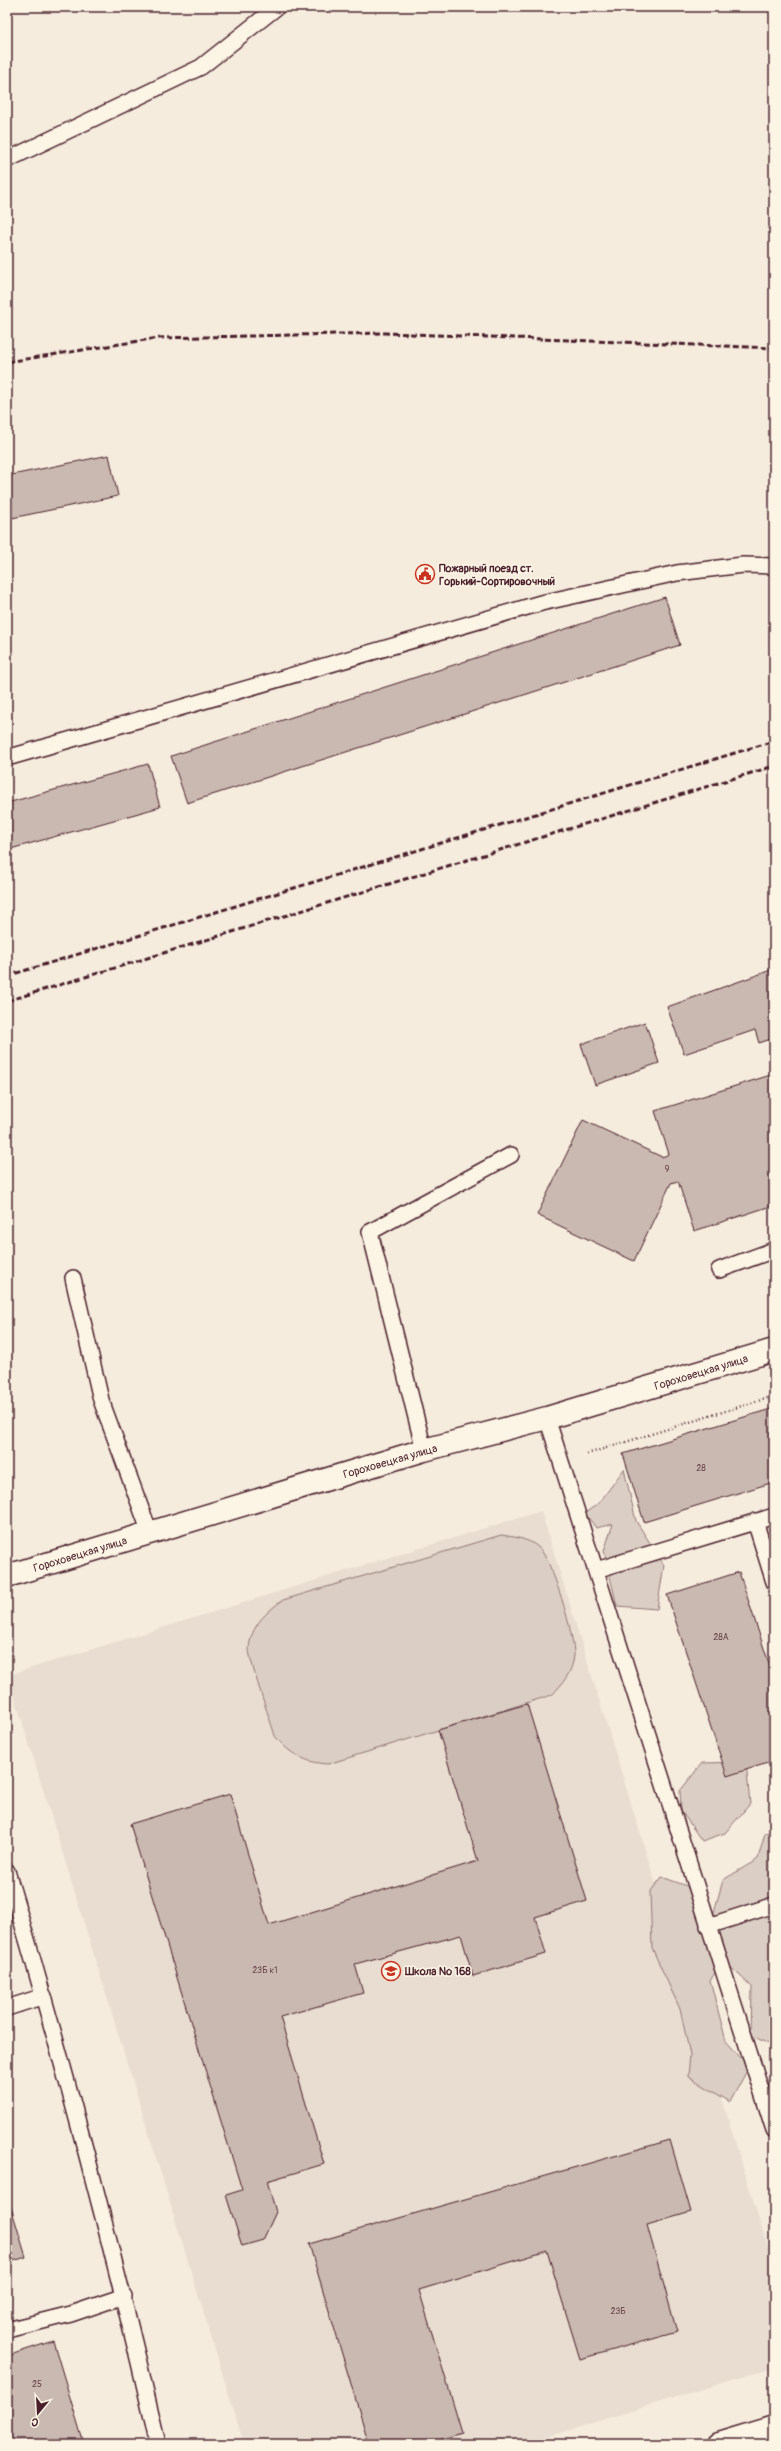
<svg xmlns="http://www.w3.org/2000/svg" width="781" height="2451" font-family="Pangolin,sans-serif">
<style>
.built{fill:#e8ddd0}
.green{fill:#dbcec4;stroke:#927678}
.building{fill:#cab9b1;stroke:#4a1f2b}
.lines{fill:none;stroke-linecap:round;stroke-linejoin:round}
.service-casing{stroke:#4a1f2b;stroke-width:18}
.minor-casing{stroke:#4a1f2b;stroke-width:25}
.tertiary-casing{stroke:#4a1f2b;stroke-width:25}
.path{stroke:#4a1f2b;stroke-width:2.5;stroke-dasharray:1 3;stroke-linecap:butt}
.service{stroke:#fcf5e5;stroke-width:15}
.minor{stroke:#fcf5e5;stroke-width:22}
.tertiary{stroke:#fcf5e5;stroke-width:22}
.rail{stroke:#4a1f2b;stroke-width:3;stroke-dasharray:6 3;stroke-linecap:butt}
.labels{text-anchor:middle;stroke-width:3;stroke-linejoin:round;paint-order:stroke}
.number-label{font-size:9px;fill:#6a464c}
.poi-label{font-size:11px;font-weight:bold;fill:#4a1f2b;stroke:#fcf5e5;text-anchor:start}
.street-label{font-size:11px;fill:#4a1f2b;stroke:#fcf5e5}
</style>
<rect width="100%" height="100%" fill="#f5ecde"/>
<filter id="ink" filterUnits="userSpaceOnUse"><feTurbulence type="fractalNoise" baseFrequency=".025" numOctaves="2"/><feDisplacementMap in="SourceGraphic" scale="8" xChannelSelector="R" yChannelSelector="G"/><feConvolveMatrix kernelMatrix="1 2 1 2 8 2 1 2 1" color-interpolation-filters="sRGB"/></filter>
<g filter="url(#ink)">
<path class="built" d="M 541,1511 L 774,2268 L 774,2367 L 524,2444 L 244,2444 L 8,1675 Z"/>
<path class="green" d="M 624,1469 L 636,1521 L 664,1565 L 657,1609 L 617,1606 L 604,1551 L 613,1524 L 596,1528 L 585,1513 L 599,1503 Z
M 501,1535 C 514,1537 527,1538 538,1547 C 552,1558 575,1637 574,1656 C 572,1673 563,1683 552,1695 L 328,1764 C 306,1763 289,1754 275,1736 C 271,1722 248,1658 249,1648 C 251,1626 266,1612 283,1600 Z
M 746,1762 L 750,1804 L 725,1833 L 702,1841 L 681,1811 L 680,1791 L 702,1763 Z
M 774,1831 L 774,2047 L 751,2035 L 752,1987 L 724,1961 L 710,1980 L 726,2041 L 749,2067 L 730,2102 L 688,2076 L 690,2055 L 680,2009 L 652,1948 L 650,1892 L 662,1877 L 687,1886 L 709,1930 L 723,1880 L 758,1859 L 765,1833 Z"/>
<path class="building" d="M 109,455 L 118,496 L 7,519 L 7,476 Z
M 665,597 L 680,645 L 187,803 L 171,756 Z
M 148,764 L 160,807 L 7,850 L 7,803 Z
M 774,969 L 774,1038 L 759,1043 L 755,1030 L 684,1054 L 667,1007 Z
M 645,1022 L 659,1063 L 595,1085 L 581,1044 Z
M 774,1074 L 774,1205 L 694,1231 L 678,1181 L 671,1183 L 634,1261 L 537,1215 L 583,1120 L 662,1157 L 669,1154 L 655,1111 Z
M 774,1408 L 774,1482 L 644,1522 L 623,1454 Z
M 739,1572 L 774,1679 L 774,1761 L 727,1776 L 667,1595 Z
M 527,1704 L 587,1901 L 535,1917 L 546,1954 L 473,1976 L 461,1935 L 355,1964 L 363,1993 L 280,2017 L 324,2164 L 267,2181 L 276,2212 L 263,2240 L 242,2246 L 226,2195 L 242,2190 L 130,1824 L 230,1794 L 269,1925 L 478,1861 L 438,1730 Z
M 670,2140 L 691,2212 L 647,2225 L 677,2332 L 580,2359 L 547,2251 L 419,2290 L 462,2433 L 426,2444 L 369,2444 L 309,2244 Z
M 7,2194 L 26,2257 L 7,2263 Z
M 53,2341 L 84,2444 L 7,2444 L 7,2356 Z"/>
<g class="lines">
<defs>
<path id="service" d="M 7,160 L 201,67 L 277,7
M 7,758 L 541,603 L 677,573 L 743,565 L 774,566
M 719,1270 L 774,1250
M 73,1278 L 101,1400 L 150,1533
M 547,1418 L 774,2130
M 424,1450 L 370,1232 L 511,1155
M 755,1521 L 774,1582
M 596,1570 L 774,1516
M 7,1871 C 63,2060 114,2251 158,2444
M 708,1926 L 774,1905
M 7,2008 L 44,1996
M 7,2330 L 71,2314 L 124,2296"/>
<path id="minor" d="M 718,2444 L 774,2427"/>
<path id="tertiary" d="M 7,1576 L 424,1450 L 547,1418 L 774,1350"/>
</defs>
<use href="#service" class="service-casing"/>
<use href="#minor" class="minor-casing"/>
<use href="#tertiary" class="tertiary-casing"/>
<path class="path" d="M 587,1454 L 774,1396"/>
<use href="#service" class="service"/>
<use href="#minor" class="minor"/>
<use href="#tertiary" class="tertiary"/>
<path class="rail" d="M 7,362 L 158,338 L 385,333 L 774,348
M 7,976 L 774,741
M 7,1001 L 774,766"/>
</g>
</g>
<defs>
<symbol id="civic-ring" viewBox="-11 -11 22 22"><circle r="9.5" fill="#fcf5e5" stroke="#c8321e" stroke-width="1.5"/><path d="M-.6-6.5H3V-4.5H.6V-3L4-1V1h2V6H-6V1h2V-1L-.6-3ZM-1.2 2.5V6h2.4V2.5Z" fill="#c8321e"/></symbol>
<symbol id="school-ring" viewBox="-11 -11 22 22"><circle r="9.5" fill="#fcf5e5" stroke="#c8321e" stroke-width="1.5"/><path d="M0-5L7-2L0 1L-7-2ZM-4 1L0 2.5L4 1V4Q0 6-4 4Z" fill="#c8321e"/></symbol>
</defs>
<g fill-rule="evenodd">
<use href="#civic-ring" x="414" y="563" width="22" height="22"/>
<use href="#school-ring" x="380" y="1960" width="22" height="22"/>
</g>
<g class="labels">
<g class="number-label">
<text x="667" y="1172">9</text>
<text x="701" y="1471">28</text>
<text x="721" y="1640">28А</text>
<text x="265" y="1973">23Б к1</text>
<text x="618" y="2314">23Б</text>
<text x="37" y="2387">25</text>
</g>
<g class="poi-label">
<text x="439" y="572">Пожарный поезд ст.<tspan x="439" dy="13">Горький-Сортировочный</tspan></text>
<text x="405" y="1975">Школа № 168</text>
</g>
<g class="street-label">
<text transform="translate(701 1372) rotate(-17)" y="4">Гороховецкая улица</text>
<text transform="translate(390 1461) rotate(-16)" y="4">Гороховецкая улица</text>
<text transform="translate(80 1554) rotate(-17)" y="4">Гороховецкая улица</text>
</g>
</g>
<rect width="781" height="2451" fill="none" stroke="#fcf5e5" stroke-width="24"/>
<rect x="12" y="12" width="757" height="2427" fill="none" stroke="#4a1f2b" stroke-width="1.5" filter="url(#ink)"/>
<g transform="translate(38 2413) rotate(198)" stroke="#fcf5e5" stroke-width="3" paint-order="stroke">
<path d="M0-3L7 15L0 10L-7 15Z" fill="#4a1f2b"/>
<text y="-6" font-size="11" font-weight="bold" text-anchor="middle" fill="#4a1f2b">С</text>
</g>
</svg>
